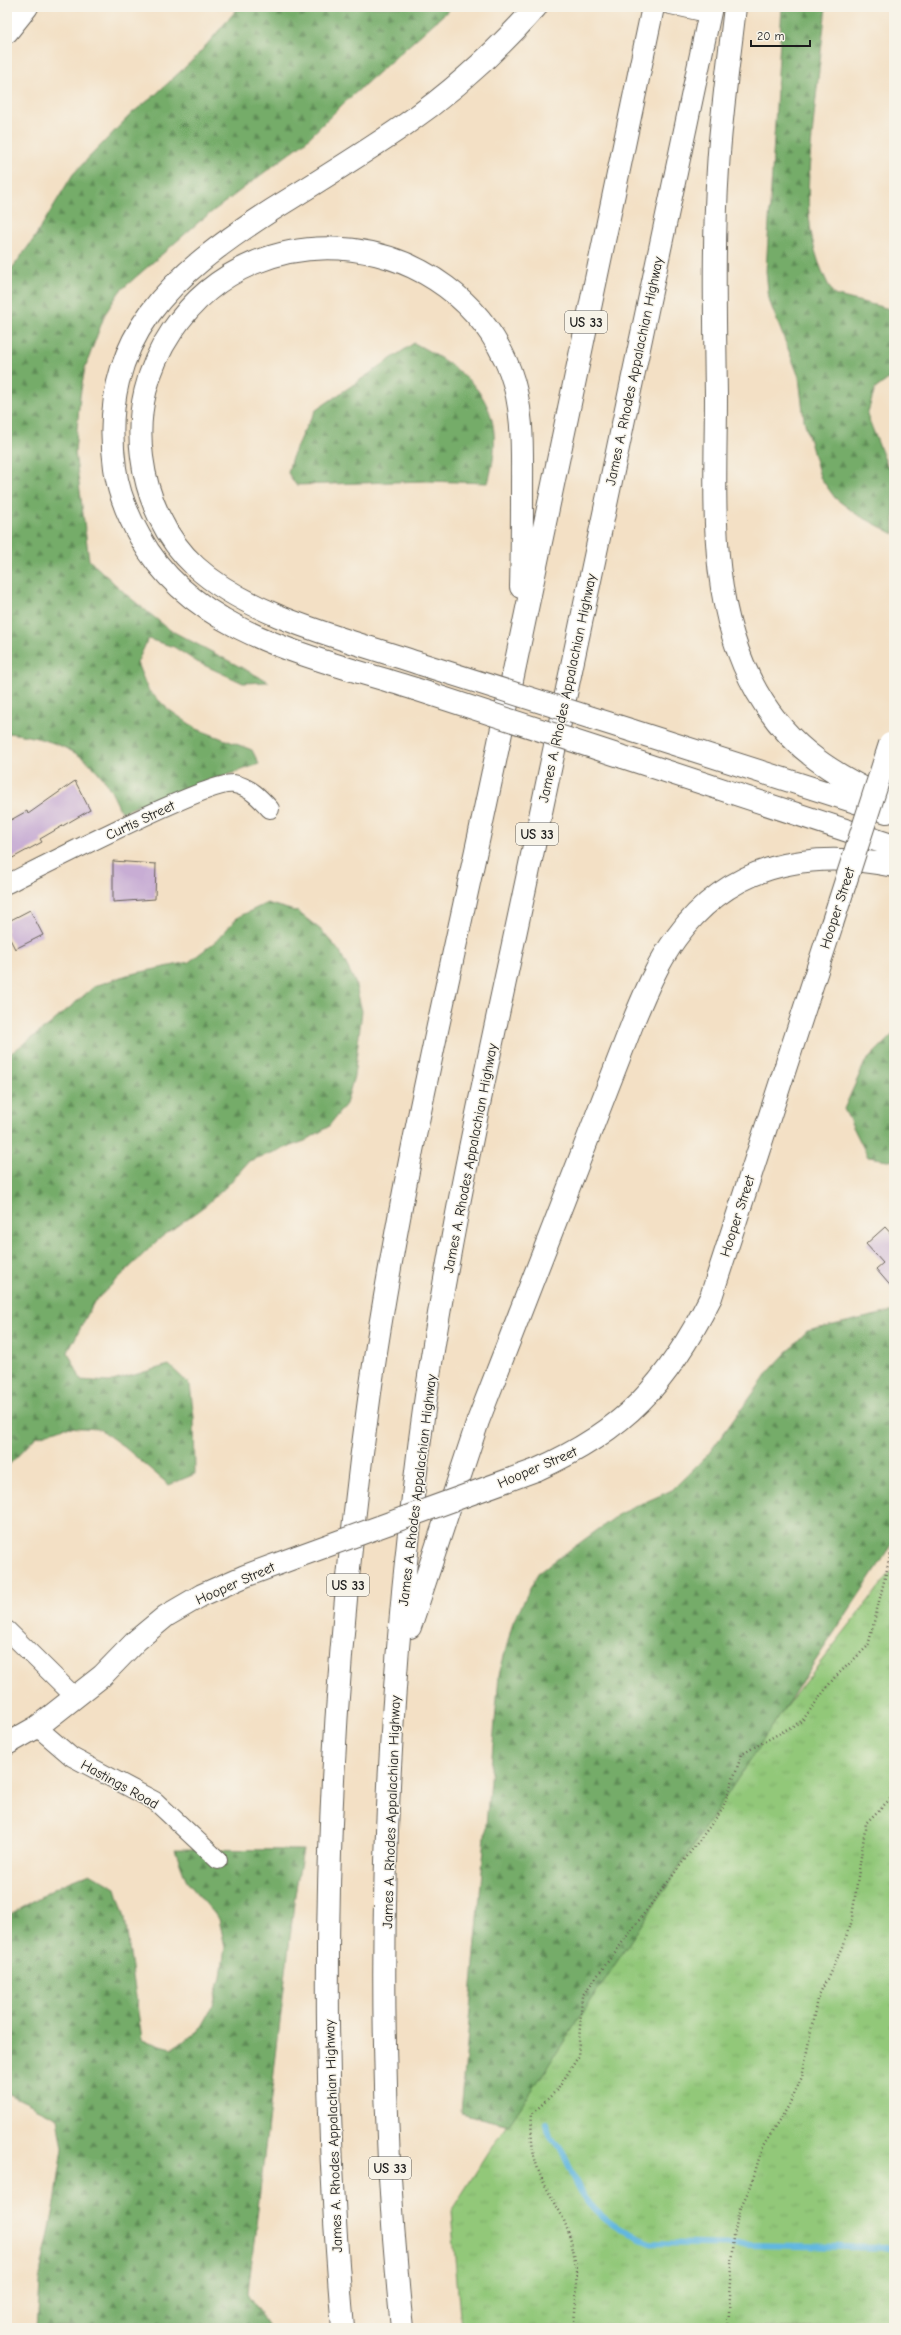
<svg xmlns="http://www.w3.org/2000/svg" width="901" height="2335" font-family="'Comic Neue',sans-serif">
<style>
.grass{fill:url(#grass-tufts);stroke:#57724a}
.forest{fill:url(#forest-firs);stroke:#486442}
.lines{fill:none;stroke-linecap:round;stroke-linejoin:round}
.stream{stroke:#62b7df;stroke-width:6}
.building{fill:#c8add4}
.service-casing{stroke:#676157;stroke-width:11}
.minor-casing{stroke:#676157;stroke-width:20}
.tertiary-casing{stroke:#676157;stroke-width:24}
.motorway-casing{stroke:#676157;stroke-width:24}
.path{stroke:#676157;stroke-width:2.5;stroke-dasharray:1 3;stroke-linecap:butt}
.service{stroke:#fff;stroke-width:9}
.minor{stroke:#fff;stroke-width:18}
.tertiary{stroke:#fff;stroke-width:22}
.motorway{stroke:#fff;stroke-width:22}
.tertiary-bridge-casing{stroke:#676157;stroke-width:24;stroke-linecap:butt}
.motorway-bridge-casing{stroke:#676157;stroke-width:24;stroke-linecap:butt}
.tertiary-bridge{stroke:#fff;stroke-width:22}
.motorway-bridge{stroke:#fff;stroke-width:22}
.labels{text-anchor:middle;stroke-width:3;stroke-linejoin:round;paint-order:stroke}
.shield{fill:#f7f3e8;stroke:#5e5c59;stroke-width:1}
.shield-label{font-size:13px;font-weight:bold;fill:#1c1c1c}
.street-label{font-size:14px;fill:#1c1c1c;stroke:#f7f3e8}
</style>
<defs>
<pattern id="grass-tufts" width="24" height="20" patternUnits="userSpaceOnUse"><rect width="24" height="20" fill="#92c879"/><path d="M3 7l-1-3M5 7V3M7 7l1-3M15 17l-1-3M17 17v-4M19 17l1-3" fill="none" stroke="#7dab68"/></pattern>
<pattern id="forest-firs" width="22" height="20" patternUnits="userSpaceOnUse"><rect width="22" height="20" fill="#75ac69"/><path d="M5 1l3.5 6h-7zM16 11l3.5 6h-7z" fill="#5f8b56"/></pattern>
</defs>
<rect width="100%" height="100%" fill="#f7f3e8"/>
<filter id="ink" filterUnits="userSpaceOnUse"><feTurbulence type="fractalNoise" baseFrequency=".025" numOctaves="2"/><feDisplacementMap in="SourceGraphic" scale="8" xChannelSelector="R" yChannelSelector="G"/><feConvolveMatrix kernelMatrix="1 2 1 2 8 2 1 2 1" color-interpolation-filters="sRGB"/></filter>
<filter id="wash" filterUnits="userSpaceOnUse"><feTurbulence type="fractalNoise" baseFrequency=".012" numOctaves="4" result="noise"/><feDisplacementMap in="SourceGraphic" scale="16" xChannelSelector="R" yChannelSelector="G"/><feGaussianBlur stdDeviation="0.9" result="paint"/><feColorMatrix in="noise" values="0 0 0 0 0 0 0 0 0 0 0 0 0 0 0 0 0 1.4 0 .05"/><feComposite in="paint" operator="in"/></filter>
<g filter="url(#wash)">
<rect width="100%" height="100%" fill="#f3e0c5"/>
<path class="grass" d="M 894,1568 L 894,2328 L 461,2328 L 451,2211 L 716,1796 Z"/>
<path class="forest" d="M 239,7 L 452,7 L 344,103 L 306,141 L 200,221 L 120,291 L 105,314 L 85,368 L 80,396 L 75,452 L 89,560 L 128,596 L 170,630 L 269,682 L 243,683 L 197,662 L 174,647 L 148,639 L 137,663 L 148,690 L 168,709 L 197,729 L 252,750 L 259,764 L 121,812 C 115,799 108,783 98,772 C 77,747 39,736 7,733 L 7,275 L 33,240 L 73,174 L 132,113 L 154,96 L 195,58 Z
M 782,7 L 826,7 C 822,43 818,80 814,116 C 808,181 799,236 834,295 L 894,310 L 894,375 L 875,389 L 867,415 L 887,465 L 894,475 L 894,534 L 856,514 L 835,498 L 820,477 L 804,420 L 799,377 L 769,300 L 766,271 Z
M 414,343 C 477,376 509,408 488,483 L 426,481 L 296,485 L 288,473 L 291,460 L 302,434 L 316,410 Z
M 267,903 L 298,912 L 321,930 L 340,952 L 355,982 L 362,1011 L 354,1076 L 346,1104 L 328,1127 L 305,1141 L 249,1161 L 228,1185 L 206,1205 L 159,1239 L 94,1302 L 68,1352 L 81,1380 L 109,1382 L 169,1365 L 190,1385 L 194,1417 L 195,1474 L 169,1485 L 123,1446 L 99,1429 L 65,1427 L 36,1437 L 7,1467 L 7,1056 L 49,1025 L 95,986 L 127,975 L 189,962 L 216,941 L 238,917 Z
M 894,1033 L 894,1161 L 868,1157 L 844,1109 L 865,1062 Z
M 894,1311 L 894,1542 L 509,2125 L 461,2113 L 499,1675 L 513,1622 L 538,1573 L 621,1513 L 672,1490 L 709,1453 L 771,1369 L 807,1331 Z
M 175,1849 L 303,1850 L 295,1895 L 248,2293 L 270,2328 L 37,2328 L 41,2269 L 54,2209 L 63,2148 L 58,2118 L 7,2093 L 7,1916 L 61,1885 L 90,1873 L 116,1888 L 125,1918 L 142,2040 L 172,2048 L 198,2032 L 213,2005 L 221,1976 L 225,1947 L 219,1919 L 187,1882 Z"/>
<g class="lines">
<path class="stream" d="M 547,2123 C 549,2140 554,2137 561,2149 C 569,2164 574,2182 584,2196 C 600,2220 624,2233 650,2243 L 894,2248"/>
</g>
<g id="blocks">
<path class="building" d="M 75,781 L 90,810 L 40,839 L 42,842 L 7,861 L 7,822 L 27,811 L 28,814 Z
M 113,861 L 156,864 L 155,899 L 113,902 Z
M 30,910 L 43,935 L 15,949 L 7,933 L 7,922 Z
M 885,1227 L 894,1237 L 894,1290 L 876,1269 L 883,1263 L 866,1244 Z"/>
</g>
</g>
<g filter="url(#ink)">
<use href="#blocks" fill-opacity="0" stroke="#676157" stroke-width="1"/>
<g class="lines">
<defs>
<path id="service" d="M 659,7 L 709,18"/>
<path id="minor" d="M 7,884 C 39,868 211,779 234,784 C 250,787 260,798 270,809
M 7,1630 L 75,1697
M 37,1727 L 72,1757 L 155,1801 L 218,1860"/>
<path id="tertiary" d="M 7,32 L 27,7
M 536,1470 C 626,1430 667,1384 711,1297 L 832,924
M 7,1744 L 37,1727 L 102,1676 L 137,1640 L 166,1616 L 202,1595 L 245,1576 L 299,1556"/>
<path id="motorway" d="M 735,7 C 729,61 721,114 718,168 C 713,244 715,320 716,396 C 716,496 706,603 757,692 C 790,750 836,776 894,803
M 421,664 C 350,640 252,618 196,567 C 165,539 147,498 142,457 C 136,412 147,368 172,331 C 257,203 455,229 510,371 C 524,409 522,450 522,490 C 522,522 522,555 521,587
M 415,689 C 318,658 193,635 140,537 C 128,516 118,492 115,468 C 97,337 173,274 272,210 C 317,182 363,154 406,124 C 455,90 497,51 536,7
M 630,730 L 887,812
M 623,757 L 894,846
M 410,1627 L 478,1421 L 633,1022 C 645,993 657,964 676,938 C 729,864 809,849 894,866
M 343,2328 C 315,2015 327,1696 371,1385 C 401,1178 450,975 493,771 C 546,516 599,261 653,7
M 402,2328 C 372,2039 382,1743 418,1455 C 445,1240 496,1029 540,817 C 597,547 654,277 711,7"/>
</defs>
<use href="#service" class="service-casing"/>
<use href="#minor" class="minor-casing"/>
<use href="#tertiary" class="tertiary-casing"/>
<use href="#motorway" class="motorway-casing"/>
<path class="path" d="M 573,2328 C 578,2292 579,2260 566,2226 C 561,2211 552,2199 545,2185 C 533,2163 530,2139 532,2114 L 558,2089 L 578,2057 L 582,1996 L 722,1810 L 742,1754 L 802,1721 L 834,1678 L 868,1646 L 894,1541
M 728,2328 L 734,2236 L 739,2210 L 751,2186 L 762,2148 L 788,2107 L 802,2077 L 817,1999 L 843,1947 L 852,1917 L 866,1823 L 894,1795"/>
<use href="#service" class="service"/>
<use href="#minor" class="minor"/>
<use href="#tertiary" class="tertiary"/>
<use href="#motorway" class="motorway"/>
<defs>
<path id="tertiary-bridge" d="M 832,924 L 890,744
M 299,1556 L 536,1470"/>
<path id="motorway-bridge" d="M 421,664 L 630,730
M 415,689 L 623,757"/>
</defs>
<use href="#tertiary-bridge" class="tertiary-bridge-casing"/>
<use href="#motorway-bridge" class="motorway-bridge-casing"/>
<use href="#tertiary-bridge" class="tertiary-bridge"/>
<use href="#motorway-bridge" class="motorway-bridge"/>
</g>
</g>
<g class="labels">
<g class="shield">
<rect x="565" y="311" width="42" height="22" rx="3"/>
<rect x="516" y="823" width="42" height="22" rx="3"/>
<rect x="327" y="1574" width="42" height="22" rx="3"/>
<rect x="369" y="2157" width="42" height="22" rx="3"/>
</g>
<g class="shield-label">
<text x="586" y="327">US 33</text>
<text x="537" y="839">US 33</text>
<text x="348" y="1590">US 33</text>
<text x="390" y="2173">US 33</text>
</g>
<g class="street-label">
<text transform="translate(634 371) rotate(-78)" y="5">James A. Rhodes Appalachian Highway</text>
<text transform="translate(567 688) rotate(-78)" y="5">James A. Rhodes Appalachian Highway</text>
<text transform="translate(140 820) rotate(-25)" y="5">Curtis Street</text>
<text transform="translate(837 908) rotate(-72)" y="5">Hooper Street</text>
<text transform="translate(470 1158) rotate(-79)" y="5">James A. Rhodes Appalachian Highway</text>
<text transform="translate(737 1216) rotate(-72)" y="5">Hooper Street</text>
<text transform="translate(537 1467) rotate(-23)" y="5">Hooper Street</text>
<text transform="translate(417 1490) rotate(-83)" y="5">James A. Rhodes Appalachian Highway</text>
<text transform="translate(235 1583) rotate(-24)" y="5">Hooper Street</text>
<text transform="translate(120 1784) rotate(29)" y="5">Hastings Road</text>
<text transform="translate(391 1812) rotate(-88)" y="5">James A. Rhodes Appalachian Highway</text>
<text transform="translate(333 2136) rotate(-92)" y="5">James A. Rhodes Appalachian Highway</text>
</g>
</g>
<rect width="901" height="2335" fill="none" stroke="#f7f3e8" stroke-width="24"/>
<path d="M751 40v6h59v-6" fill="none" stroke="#1c1c1c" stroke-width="2"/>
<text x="757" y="40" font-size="12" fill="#1c1c1c" stroke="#f7f3e8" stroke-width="3" paint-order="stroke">20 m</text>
</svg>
